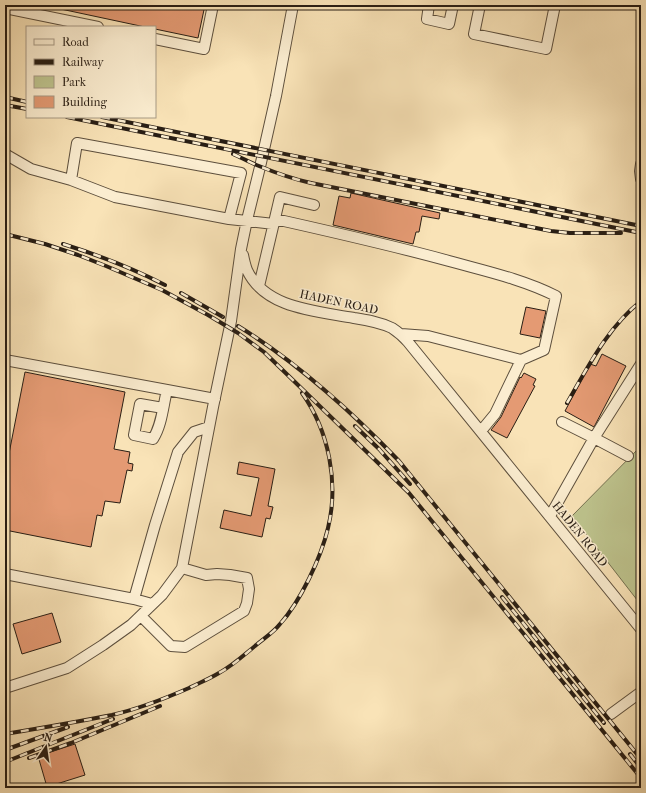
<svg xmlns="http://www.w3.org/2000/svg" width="646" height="793" font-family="'IM FELL French Canon',serif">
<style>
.green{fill:#bec48e;stroke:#747151}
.building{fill:#e49a73;stroke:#291e14}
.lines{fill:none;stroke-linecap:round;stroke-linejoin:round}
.minor-casing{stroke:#5d4f3d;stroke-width:12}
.minor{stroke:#fbedd0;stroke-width:10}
.rail-casing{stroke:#291e14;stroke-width:4}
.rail{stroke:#fbedd0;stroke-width:2.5;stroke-dasharray:8;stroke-linecap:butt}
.labels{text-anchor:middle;stroke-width:3;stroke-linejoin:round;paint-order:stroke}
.street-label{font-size:12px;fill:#291e14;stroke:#fbedd0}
</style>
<rect width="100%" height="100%" fill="#f9e3b7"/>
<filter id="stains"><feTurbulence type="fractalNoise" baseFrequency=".005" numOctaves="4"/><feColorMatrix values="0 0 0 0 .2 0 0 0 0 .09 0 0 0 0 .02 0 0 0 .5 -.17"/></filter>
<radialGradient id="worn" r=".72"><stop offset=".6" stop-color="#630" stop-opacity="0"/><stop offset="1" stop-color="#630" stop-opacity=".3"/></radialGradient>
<path class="green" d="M 641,446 L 641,605 L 572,516 Z"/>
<path class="building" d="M 56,5 L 205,5 L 198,38 L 155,29 L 155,27 L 145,27 L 56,8 Z
M 351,193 L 440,213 L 439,219 L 422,216 L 419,232 L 416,232 L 413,244 L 333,225 L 339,196 L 350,198 Z
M 526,307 L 546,311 L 540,338 L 520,334 Z
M 602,354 L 626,366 L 594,427 L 565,411 L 590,364 L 596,366 Z
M 25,372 L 125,392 L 114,449 L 130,452 L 128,463 L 133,464 L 132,471 L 127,470 L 120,503 L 105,501 L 102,516 L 97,515 L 91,547 L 5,530 L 5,474 Z
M 524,373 L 536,379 L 533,385 L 535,386 L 507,438 L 491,430 L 501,417 L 520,377 L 521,378 Z
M 239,462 L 275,469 L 268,506 L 273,507 L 270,519 L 266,518 L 262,537 L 220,528 L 224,510 L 251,516 L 259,478 L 237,474 Z
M 52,613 L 61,642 L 22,654 L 13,624 Z
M 75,744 L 85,775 L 47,787 L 38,756 Z"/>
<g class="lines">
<defs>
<path id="minor" d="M 429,5 L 427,19 L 449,24 L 453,5
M 480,5 L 474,34 L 546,49 L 555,5
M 5,8 L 98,27
M 155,39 L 204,49 L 213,5
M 5,154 L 31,169 L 71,180 L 115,197 L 229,219 L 274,224
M 641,164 L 640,171 L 641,179
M 71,180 L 77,143 L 241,173 L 229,219
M 275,219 C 333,232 391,245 449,261 C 485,271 522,279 556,296 L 544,350 L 521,360 L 428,336 L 401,334
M 243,255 C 244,260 245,265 247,270 C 265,309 317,311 354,318 C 367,320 380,322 392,328 C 398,332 403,336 408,342 L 641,629
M 259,286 L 280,197 L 314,205
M 5,360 L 167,390
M 163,408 L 140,404 L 134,435 L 153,439 C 162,425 163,406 167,390 L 215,399
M 481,431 L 495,414 L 521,360
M 628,456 L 594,438 L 641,364
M 550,516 L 594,438 L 562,422
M 5,574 L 134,599 L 152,604
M 134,599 L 155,525 L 178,452 L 194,432 L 209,427
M 141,616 L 171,646 L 185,647 L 244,611 L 247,603 L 249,589 L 247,578 L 230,575 L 217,574 L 206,575 L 182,568
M 5,688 L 67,668 L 103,645 L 131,625 L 162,595 L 182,568 L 213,407 L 231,321 L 241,249 L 247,220 L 260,167 L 276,96 L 293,5
M 611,714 L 641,692"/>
</defs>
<use href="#minor" class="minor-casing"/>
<use href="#minor" class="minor"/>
<defs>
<path id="rail" d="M 5,97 L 27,102
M 5,105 L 27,109
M 67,117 L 641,233
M 102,117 L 641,226
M 233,154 C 242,158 251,163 259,166 C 276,173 293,179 311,183 L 551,231 L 570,233 L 621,233
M 5,234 L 45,244 L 78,255 L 106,266 L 162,290 L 208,315 L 238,333 L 264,352 L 298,385 L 409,493 L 641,778
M 63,244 C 98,255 132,268 165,285
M 181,293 L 223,317
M 238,326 C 298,363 350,410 399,461 L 641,759
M 567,403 C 588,367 607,328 641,301
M 355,426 L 379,449 L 410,484
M 502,597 L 604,723
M 5,734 C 41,728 77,722 112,715 C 138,709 164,699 189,688 C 199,683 209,679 219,673 C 232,666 243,656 255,646 C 263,639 273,633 280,624 C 300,602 321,558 328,528 C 339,483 329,431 302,393
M 5,750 L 68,727
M 630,754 L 641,768
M 29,758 L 71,743 L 160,706
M 5,762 L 113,719"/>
</defs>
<use href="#rail" class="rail-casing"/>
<use href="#rail" class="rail"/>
</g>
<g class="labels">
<g class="street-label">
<text transform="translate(339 302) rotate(12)" y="4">HADEN ROAD</text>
<text transform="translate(580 534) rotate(51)" y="4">HADEN ROAD</text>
</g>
</g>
<rect width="646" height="793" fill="none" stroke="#f9e3b7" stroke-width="20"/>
<rect x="6" y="6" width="634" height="781" fill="none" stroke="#291e14" stroke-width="2"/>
<rect x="10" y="10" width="626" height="773" fill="none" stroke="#291e14"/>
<rect x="26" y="26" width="130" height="92" fill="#fbedd0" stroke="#a79a85"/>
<rect x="34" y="39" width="20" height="6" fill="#fbedd0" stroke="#a79a85"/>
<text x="62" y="46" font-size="12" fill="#291e14">Road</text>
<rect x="34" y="59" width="20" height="6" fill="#291e14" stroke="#a79a85"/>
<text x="62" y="66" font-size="12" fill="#291e14">Railway</text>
<rect x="34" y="76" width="20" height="12" fill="#bec48e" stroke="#a79a85"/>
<text x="62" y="86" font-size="12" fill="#291e14">Park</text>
<rect x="34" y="96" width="20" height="12" fill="#e49a73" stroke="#a79a85"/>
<text x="62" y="106" font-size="12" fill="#291e14">Building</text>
<g transform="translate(46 747) rotate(13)" stroke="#fbedd0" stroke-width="3" paint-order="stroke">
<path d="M0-3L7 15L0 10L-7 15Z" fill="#291e14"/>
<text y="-6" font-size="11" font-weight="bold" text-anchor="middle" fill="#291e14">N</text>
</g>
<rect width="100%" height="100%" filter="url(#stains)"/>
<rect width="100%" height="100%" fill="url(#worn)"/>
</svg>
